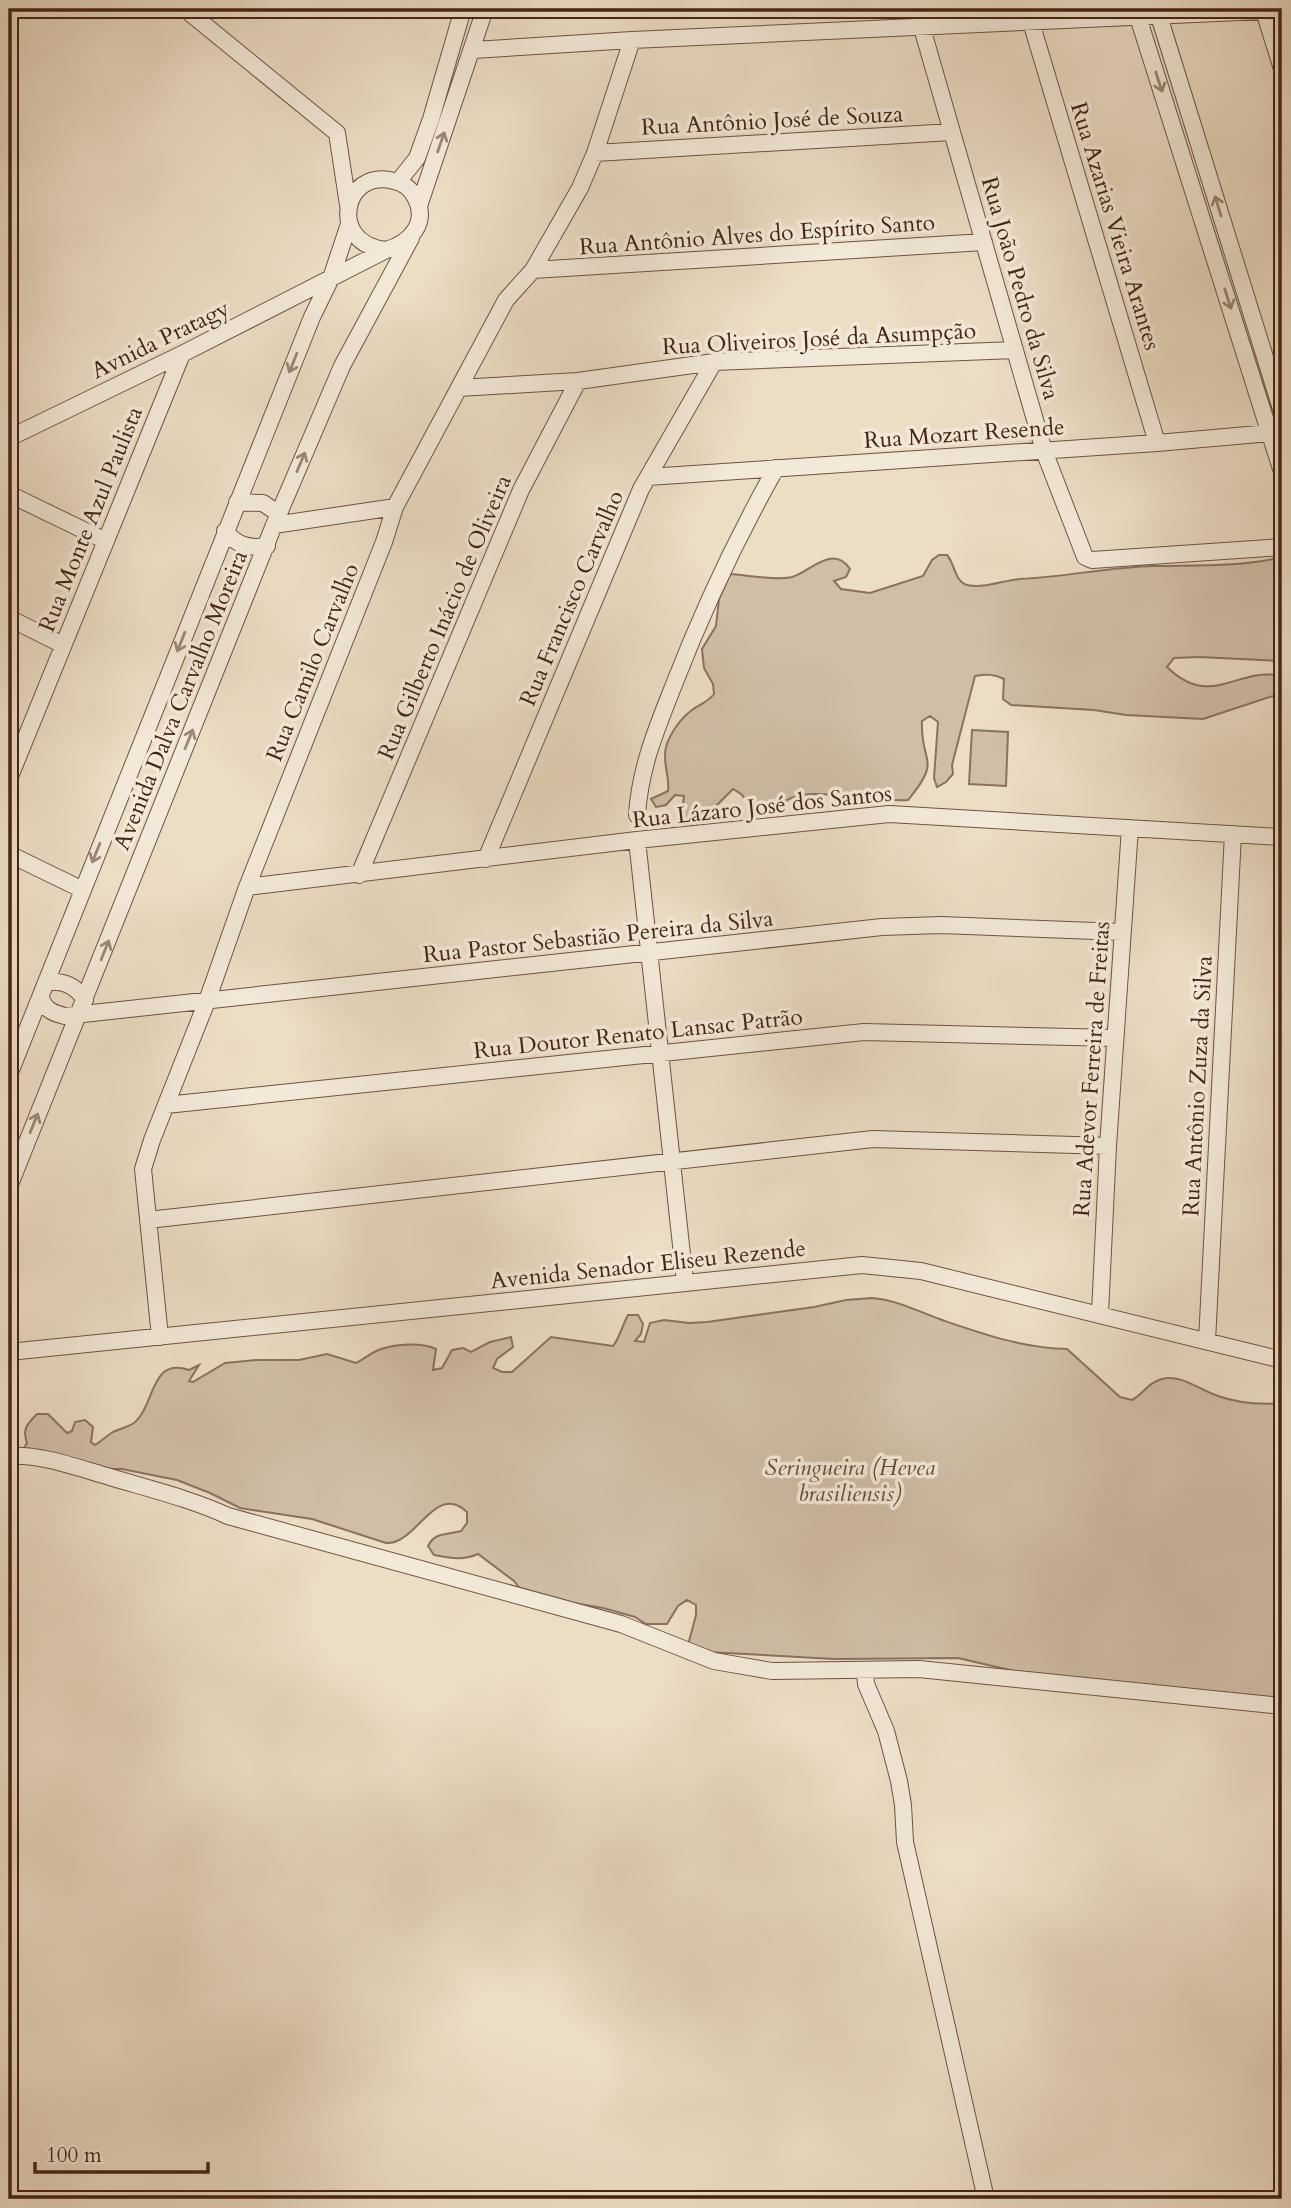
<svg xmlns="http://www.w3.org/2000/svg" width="1291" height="2208" font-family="Cardo,serif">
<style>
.green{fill:#d0bea7;stroke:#8b715e;stroke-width:2}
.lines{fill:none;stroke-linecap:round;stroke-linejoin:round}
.minor-casing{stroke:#705240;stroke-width:18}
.minor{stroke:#f3e9d9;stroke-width:16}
.oneway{stroke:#9c8676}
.labels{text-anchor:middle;stroke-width:7;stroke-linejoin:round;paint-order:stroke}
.street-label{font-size:23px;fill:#462414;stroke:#f3e9d9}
.park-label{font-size:23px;font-style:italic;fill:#684a39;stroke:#f3e9d9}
</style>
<rect width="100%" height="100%" fill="#ecddc5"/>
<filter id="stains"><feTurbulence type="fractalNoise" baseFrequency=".00286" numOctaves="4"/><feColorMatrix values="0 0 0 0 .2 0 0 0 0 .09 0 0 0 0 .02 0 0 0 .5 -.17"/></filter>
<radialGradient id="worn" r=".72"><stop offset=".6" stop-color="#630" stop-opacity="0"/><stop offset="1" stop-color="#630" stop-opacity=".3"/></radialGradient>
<path class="green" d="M 939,555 L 947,555 C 955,564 955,582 967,585 C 985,589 1002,580 1020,579 C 1065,577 1109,567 1154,566 C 1196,565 1240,567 1282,557 L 1282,661 L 1199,657 L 1174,658 L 1167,667 C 1211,710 1237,666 1282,676 L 1282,693 L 1203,719 L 1126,715 L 1094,710 L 1011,705 L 1003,699 L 1004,679 C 994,674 986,674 975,676 L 952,765 L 953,774 L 946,782 L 937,787 L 934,778 L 938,722 L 930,716 L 922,721 C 920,764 943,758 908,800 C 877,803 818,788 794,797 C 783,801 772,810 760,815 L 741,794 L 733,789 L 697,825 L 689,827 L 681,821 L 684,796 L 675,795 L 666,805 L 656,807 L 651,799 L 668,791 C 670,776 662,763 666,747 C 670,733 681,718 692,710 C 700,704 708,702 714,694 L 713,684 L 704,668 L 702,649 L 716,626 L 719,599 L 730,574 C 746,575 777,581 792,577 C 811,571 833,544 850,569 L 846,577 L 834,581 L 841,589 L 870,593 L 923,576 L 932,560 Z
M 972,730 L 1008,732 L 1006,786 L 969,784 Z
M 872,1298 C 898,1300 921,1313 945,1321 C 986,1335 1024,1348 1067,1349 L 1120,1397 L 1132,1400 C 1144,1394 1147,1383 1162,1379 C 1182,1374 1199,1390 1218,1396 C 1238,1403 1261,1405 1282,1403 L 1282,1700 L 1014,1671 L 958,1658 L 835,1659 L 708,1652 L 688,1645 L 696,1615 L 696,1605 L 687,1600 L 678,1606 L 667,1624 L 646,1624 L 635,1617 L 603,1608 L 543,1598 L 522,1591 L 514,1581 L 478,1554 C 462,1561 450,1558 434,1555 L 428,1546 C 435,1532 446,1535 461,1531 L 467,1523 L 467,1512 C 438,1485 421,1532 397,1541 C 393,1543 389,1543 386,1543 L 312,1519 L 240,1508 L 210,1493 L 177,1480 L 122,1469 L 101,1469 L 22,1451 L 27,1443 C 22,1429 27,1424 37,1414 L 48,1414 L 67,1433 L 72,1431 L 75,1422 L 85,1420 L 93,1427 L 91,1442 L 95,1445 C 102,1441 106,1436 113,1432 C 120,1428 132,1427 137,1420 C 155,1402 151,1357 189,1370 L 199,1365 L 189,1381 L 193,1382 L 225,1363 L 257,1360 L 299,1360 L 327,1354 L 356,1363 C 364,1359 372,1352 381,1349 C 397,1344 421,1342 436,1349 L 433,1370 L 442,1368 L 452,1350 L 463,1348 L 471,1352 L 490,1342 L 511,1337 L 513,1347 L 497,1359 L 493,1368 L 502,1372 L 512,1372 L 551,1337 L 613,1346 C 620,1337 622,1326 628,1315 L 638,1315 L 643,1324 L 641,1334 L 635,1341 L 644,1342 L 650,1323 L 664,1320 L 689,1323 L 707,1322 L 814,1307 L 846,1300 Z"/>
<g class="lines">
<defs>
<path id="minor" d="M 185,9 L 337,133 L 348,205
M 1264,11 L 1282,69
M 1159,16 L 1282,412
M 1138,17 L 1282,472
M 1031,22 L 1157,443
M 922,28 L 1044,451 L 1085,557 L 1092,560 L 1282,547
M 473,50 L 632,40 L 1282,10
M 595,153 L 952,132
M 398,182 L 417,158 L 431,119 L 463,9
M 419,206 L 485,9
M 533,270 L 984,242
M 459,388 L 578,381 L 714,362 L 1015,350
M 9,438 L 182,354 L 386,250 C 410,243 429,223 415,197 C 411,189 403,183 394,181 C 343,167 327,244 386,250
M 648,477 L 1157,443 L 1270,433 L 1282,429
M 9,494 L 106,541
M 237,502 L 263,503 L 279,514
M 274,525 L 395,507
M 225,531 C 236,545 249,549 267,546
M 9,618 L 63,645
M 9,779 L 182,354
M 637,815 C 640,768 656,730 673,687 C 702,612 736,539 776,468
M 637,840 L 685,1282
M 9,854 L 81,889
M 486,859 L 641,489 L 714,362
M 359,875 L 521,490 L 578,381
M 247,887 L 637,840 L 889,814 L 1282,837
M 47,982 C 64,981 75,985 85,1000
M 41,998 C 45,1010 53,1013 65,1016 L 882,927 L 941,925 L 1122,932
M 9,1075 L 312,317 L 331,278 L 349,224
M 166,1105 L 864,1032 L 1115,1038
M 9,1187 L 274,525 L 342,366 L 411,238
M 148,1220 L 873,1139 L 1108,1146
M 1100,1313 L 1108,1146 L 1130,828
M 160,1337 L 143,1169 L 152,1140 L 207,1001 L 247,887 L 384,542 L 395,507 L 506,300 L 533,270 L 580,188 L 595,153 L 632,40
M 1207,1341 L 1233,834
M 9,1352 L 862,1265 L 921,1271 L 1282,1360
M 9,1456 C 42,1454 78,1468 110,1477 C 150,1489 191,1499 228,1516 L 621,1624 L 714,1661 L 772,1671 L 919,1669 L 1282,1706
M 865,1672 L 866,1684 L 886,1731 L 899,1781 L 903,1805 L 905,1842 L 986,2199"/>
</defs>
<use href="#minor" class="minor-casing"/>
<use href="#minor" class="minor"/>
</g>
<defs><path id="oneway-shaft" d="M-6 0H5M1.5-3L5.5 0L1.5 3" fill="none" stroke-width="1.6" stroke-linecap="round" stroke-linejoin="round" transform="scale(1.75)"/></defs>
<g class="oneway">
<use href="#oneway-shaft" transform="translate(1159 82) rotate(72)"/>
<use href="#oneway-shaft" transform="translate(441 142) rotate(-71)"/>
<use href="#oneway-shaft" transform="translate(1218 206) rotate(-107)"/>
<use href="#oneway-shaft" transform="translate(1228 299) rotate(72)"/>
<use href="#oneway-shaft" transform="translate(293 363) rotate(112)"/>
<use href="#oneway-shaft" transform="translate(301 462) rotate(-67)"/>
<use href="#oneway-shaft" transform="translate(181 642) rotate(112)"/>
<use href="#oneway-shaft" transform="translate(189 739) rotate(-68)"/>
<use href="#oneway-shaft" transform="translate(96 853) rotate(112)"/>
<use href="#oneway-shaft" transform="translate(105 950) rotate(-68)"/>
<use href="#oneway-shaft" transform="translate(34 1123) rotate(-68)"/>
</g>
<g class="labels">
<g class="street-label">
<text transform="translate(772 120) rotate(-3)" y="8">Rua Antônio José de Souza</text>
<text transform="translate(1116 226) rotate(73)" y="8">Rua Azarias Vieira Arantes</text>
<text transform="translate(757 234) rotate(-4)" y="8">Rua Antônio Alves do Espírito Santo</text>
<text transform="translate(1021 288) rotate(74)" y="8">Rua João Pedro da Silva</text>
<text transform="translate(819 338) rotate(-3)" y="8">Rua Oliveiros José da Asumpção</text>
<text transform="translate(160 339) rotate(-26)" y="8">Avnida Pratagy</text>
<text transform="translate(964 433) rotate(-4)" y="8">Rua Mozart Resende</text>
<text transform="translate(90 519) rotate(-68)" y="8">Rua Monte Azul Paulista</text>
<text transform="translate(571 598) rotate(-67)" y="8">Rua Francisco Carvalho</text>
<text transform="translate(444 617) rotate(-67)" y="8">Rua Gilberto Inácio de Oliveira</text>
<text transform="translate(312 662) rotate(-68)" y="8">Rua Camilo Carvalho</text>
<text transform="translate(180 700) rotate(-68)" y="8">Avenida Dalva Carvalho Moreira</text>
<text transform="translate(762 806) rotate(-6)" y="8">Rua Lázaro José dos Santos</text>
<text transform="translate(598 936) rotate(-6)" y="8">Rua Pastor Sebastião Pereira da Silva</text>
<text transform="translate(638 1033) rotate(-6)" y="8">Rua Doutor Renato Lansac Patrão</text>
<text transform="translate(1091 1069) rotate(-86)" y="8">Rua Adevor Ferreira de Freitas</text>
<text transform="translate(1197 1086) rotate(-87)" y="8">Rua Antônio Zuza da Silva</text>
<text transform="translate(648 1264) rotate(-6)" y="8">Avenida Senador Eliseu Rezende</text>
</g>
<g class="park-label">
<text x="850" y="1475">Seringueira (Hevea<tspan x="850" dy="26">brasiliensis)</tspan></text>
</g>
</g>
<rect width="1291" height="2208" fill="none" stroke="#ecddc5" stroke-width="35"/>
<rect x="10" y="10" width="1270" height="2187" fill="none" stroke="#462414" stroke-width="3.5"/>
<rect x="18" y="18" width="1256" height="2173" fill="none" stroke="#462414" stroke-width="2"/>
<path d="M35 2162v10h173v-10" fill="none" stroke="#462414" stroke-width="3.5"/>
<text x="46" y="2162" font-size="21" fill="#462414" stroke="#f3e9d9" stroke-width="5" paint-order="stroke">100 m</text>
<rect width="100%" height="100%" filter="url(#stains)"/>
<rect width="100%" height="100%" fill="url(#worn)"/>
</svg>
